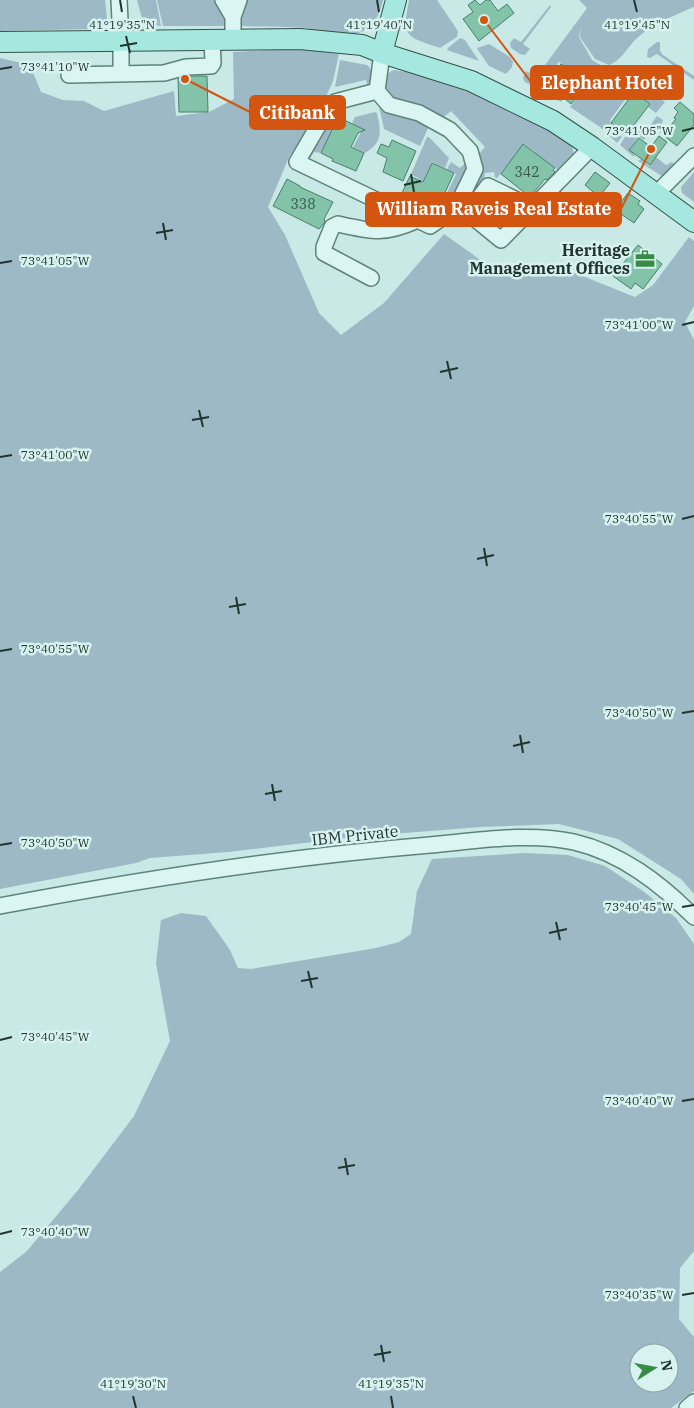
<svg xmlns="http://www.w3.org/2000/svg" width="694" height="1408" font-family="'IBM Plex Serif',serif">
<style>
.green{fill:#9db9c6;fill-rule:evenodd}
.building{fill:#82c3aa;stroke:#488069}
.lines{fill:none;stroke-linecap:round;stroke-linejoin:round}
.minor-casing{stroke:#5f8379;stroke-width:18}
.major-casing{stroke:#335247;stroke-width:22}
.minor{stroke:#daf5f2;stroke-width:15}
.major{stroke:#a5e8e0;stroke-width:20}
.ticks{fill:none;stroke:#21352f;stroke-width:2}
.labels{text-anchor:middle;stroke-width:5;stroke-linejoin:round;paint-order:stroke}
.number-label{font-size:14px;fill:#39584e}
.poi-label{font-size:16px;font-weight:bold;fill:#21352f;stroke:#d7f2ef;text-anchor:end}
.street-label{font-size:16px;fill:#21352f;stroke:#d7f2ef}
.ticks-label{font-size:12px;text-anchor:middle;fill:#21352f;stroke:#d7f2ef;stroke-width:5;stroke-linejoin:round;paint-order:stroke}
.leader{fill:none;stroke:#d45510;stroke-width:2}
.callout-dot{fill:#d45510;stroke:#d7f2ef;stroke-width:2}
.callout{fill:#d45510;stroke:#d45510;stroke-width:2}
.callout-label{font-size:18px;text-anchor:middle;font-weight:bold;fill:#fff}
</style>
<rect width="100%" height="100%" fill="#c8e9e6"/>
<path class="green" d="M 0,0 L 105,0 L 107,19 L 105,25 L 96,29 L 0,31 Z
M 137,0 L 156,0 L 161,26 L 146,24 L 142,18 Z
M 157,0 L 215,0 L 225,17 L 224,26 L 163,26 Z
M 244,0 L 383,0 C 376,33 356,39 325,33 C 318,31 312,29 306,28 C 283,26 262,27 239,26 Z
M 409,0 L 437,0 L 456,28 L 458,32 L 457,37 L 440,48 C 405,36 402,38 409,0 Z
M 579,0 L 694,0 L 694,7 C 675,15 650,25 635,40 C 626,49 622,60 609,65 L 595,59 L 580,37 L 581,26 L 579,37 L 592,60 L 607,69 L 622,68 L 634,82 L 628,89 L 630,93 L 610,120 L 612,129 L 622,137 L 617,143 L 600,127 L 570,107 L 581,92 L 573,83 L 571,75 L 572,72 L 559,62 L 553,69 L 548,70 L 545,65 L 587,8 Z
M 550,5 L 551,7 L 523,44 L 530,49 L 525,55 L 520,54 L 511,48 L 510,43 L 514,38 L 521,42 Z
M 460,38 L 465,40 L 479,61 L 447,50 L 448,48 Z
M 657,42 L 660,42 L 660,51 L 663,55 L 694,76 L 694,80 L 657,54 L 650,58 L 647,57 L 648,49 Z
M 489,44 L 510,57 L 513,62 L 512,67 L 506,74 L 489,66 L 478,50 L 477,48 Z
M 273,50 L 307,50 L 339,54 L 333,81 L 320,110 L 289,157 L 268,207 L 285,235 L 319,313 L 341,335 L 384,303 L 444,234 L 503,276 L 570,271 L 635,297 L 653,285 L 689,237 L 694,241 L 694,306 L 685,322 L 694,340 L 694,894 L 681,879 L 618,839 L 559,824 L 481,827 L 354,837 L 228,852 L 150,858 L 136,863 L 0,889 L 0,58 L 30,65 L 41,92 L 63,100 L 84,101 L 104,111 L 174,91 L 176,116 L 209,112 L 234,99 L 233,52 Z
M 340,60 L 367,65 C 374,71 374,82 368,88 L 366,80 L 335,87 Z
M 543,68 C 547,75 549,80 554,86 C 558,90 557,96 562,100 L 561,102 L 525,82 L 523,78 L 526,71 L 536,76 Z
M 394,70 L 418,74 L 479,95 L 550,131 L 570,144 L 573,149 L 574,158 L 557,174 L 555,172 L 557,169 L 533,155 L 535,152 L 524,144 L 497,178 L 495,177 L 494,172 L 485,173 L 484,180 L 471,197 L 469,195 L 481,165 L 479,154 L 485,147 L 451,111 L 444,117 C 427,109 383,107 386,82 C 386,76 388,72 394,70 Z
M 642,87 L 665,102 L 656,113 L 648,107 L 650,104 L 643,98 L 644,96 L 639,92 Z
M 378,102 L 390,113 L 430,124 L 420,146 L 384,129 Z
M 375,112 L 377,113 C 381,131 383,143 365,153 L 353,147 L 362,130 L 352,123 L 355,117 Z
M 657,116 L 663,120 L 662,123 L 666,136 L 657,130 L 653,135 L 647,130 Z
M 332,117 L 337,121 L 321,153 L 314,152 L 308,161 L 306,159 Z
M 641,126 L 648,134 L 644,140 L 639,137 L 629,149 L 635,155 L 634,157 L 620,145 L 625,137 L 634,135 Z
M 427,137 L 429,137 L 449,158 L 445,168 L 432,162 L 423,181 L 411,174 Z
M 656,157 L 666,165 L 672,162 L 677,166 L 665,178 L 638,161 L 641,159 L 649,166 Z
M 451,162 L 460,168 L 467,162 L 468,165 C 458,192 453,202 430,219 L 434,211 L 438,212 L 456,174 L 447,169 Z
M 694,172 L 694,202 L 682,193 L 681,187 Z
M 524,853 L 568,855 L 605,866 L 643,891 L 676,918 L 694,944 L 694,1251 L 680,1268 L 679,1319 L 694,1337 L 694,1391 L 671,1408 L 0,1408 L 0,1272 L 27,1251 L 78,1190 L 134,1116 L 170,1041 L 156,963 L 161,920 L 181,913 L 206,916 L 230,950 L 238,968 L 251,969 L 376,948 L 399,942 L 411,934 L 417,891 L 432,859 ZM 639,1353 L 669,1353 L 669,1383 L 639,1383 Z"/>
<path class="building" d="M 475,0 L 480,5 L 486,0 L 490,0 L 498,11 L 507,4 L 514,13 L 479,41 L 463,19 L 473,12 L 468,5 Z
M 561,64 L 571,71 L 559,86 L 550,79 Z
M 187,76 L 207,76 L 208,112 L 179,112 L 178,79 Z
M 566,82 L 580,92 L 571,104 L 558,93 Z
M 634,92 L 650,104 L 627,134 L 611,123 Z
M 680,102 L 694,114 L 694,125 L 677,146 L 663,135 L 676,119 L 674,118 L 678,112 L 674,108 Z
M 338,117 L 365,130 L 358,133 L 351,147 L 364,153 L 356,171 L 332,161 L 333,159 L 321,153 Z
M 659,136 L 667,142 L 650,165 L 629,150 L 639,138 L 651,147 Z
M 392,140 L 416,151 L 403,181 L 383,172 L 387,158 L 377,153 L 381,144 L 389,147 Z
M 523,144 L 555,168 L 553,170 L 555,172 L 547,180 L 545,179 L 530,197 L 501,174 Z
M 432,163 L 454,173 L 437,210 L 412,200 L 413,198 L 402,193 L 410,176 L 423,182 Z
M 595,172 L 610,183 L 599,197 L 585,185 Z
M 287,179 L 300,186 L 300,187 L 333,202 L 324,219 L 325,222 L 319,229 L 273,206 Z
M 628,193 L 640,201 L 638,204 L 644,209 L 634,223 L 618,212 L 621,208 L 618,206 Z
M 638,245 L 662,264 L 643,289 L 635,283 L 631,289 L 613,276 Z"/>
<g class="lines">
<defs>
<path id="minor" d="M 119,0 L 121,41 L 121,73
M 223,0 L 233,17 L 233,39
M 233,17 L 239,0
M 69,75 L 164,73 L 186,67 L 211,66 L 213,63 L 212,39
M 377,91 L 335,102 L 328,109 L 297,162 L 430,226 L 456,208 L 475,169 L 470,151 L 450,130 L 419,113 L 389,105 L 377,91 L 382,53
M 656,194 L 694,156
M 531,210 L 523,203 L 488,186 L 468,213 L 501,240 L 592,147
M 371,278 L 324,253 L 324,247 L 332,227 L 338,224 C 373,232 384,235 418,220
M 0,906 C 142,879 286,857 430,845 C 475,841 529,832 574,842 C 621,853 660,883 694,917
M 687,1408 L 694,1402"/>
<path id="major" d="M 0,42 L 300,39 L 362,45 L 382,53 L 471,81 L 553,121 L 592,147 L 694,222
M 382,53 L 396,0"/>
</defs>
<use href="#minor" class="minor-casing"/>
<use href="#major" class="major-casing"/>
<use href="#minor" class="minor"/>
<use href="#major" class="major"/>
</g>
<path class="ticks" d="M 120,0 L 122,12M 377,0 L 379,12M 634,0 L 637,12M 126,36 L 130,53M 120,46 L 137,43M 0,69 L 12,67M 682,131 L 694,128M 411,174 L 414,192M 404,185 L 421,181M 163,223 L 166,240M 156,233 L 173,230M 0,263 L 12,261M 682,325 L 694,322M 447,361 L 451,379M 440,372 L 458,368M 199,410 L 203,427M 192,420 L 209,417M 0,457 L 12,455M 682,519 L 694,516M 484,548 L 487,566M 477,559 L 494,555M 236,597 L 239,614M 229,607 L 246,604M 0,651 L 12,649M 682,713 L 694,711M 520,735 L 523,753M 513,746 L 530,742M 272,784 L 275,801M 265,794 L 282,791M 0,845 L 12,843M 682,907 L 694,905M 556,922 L 560,940M 549,933 L 567,929M 308,971 L 312,988M 301,981 L 318,978M 0,1040 L 12,1037M 682,1101 L 694,1099M 345,1158 L 348,1175M 338,1168 L 355,1165M 0,1234 L 12,1231M 682,1295 L 694,1293M 381,1345 L 384,1362M 374,1355 L 391,1352M 133,1396 L 136,1408M 391,1396 L 393,1408"/>
<defs>
<symbol id="office-bare" viewBox="-9 -9 18 18"><path d="M-6-3h4V-5.5h4V-3h4V5H-6ZM-1-4.5V-3h2v-1.5ZM-6 0V1H6V0Z" fill="#368b46" stroke="#d7f2ef" stroke-width="2.5" paint-order="stroke"/></symbol>
</defs>
<g fill-rule="evenodd">
<use href="#office-bare" x="631" y="245" width="28" height="28"/>
</g>
<g class="labels">
<g class="number-label">
<text x="527" y="177">342</text>
<text x="303" y="209">338</text>
</g>
<g class="poi-label">
<text x="630" y="256">Heritage<tspan x="630" dy="18">Management Offices</tspan></text>
</g>
<g class="street-label">
<text transform="translate(355 835) rotate(-6)" y="6">IBM Private</text>
</g>
</g>
<g class="ticks-label">
<text x="122" y="29">41°19'35"N</text>
<text x="379" y="29">41°19'40"N</text>
<text x="637" y="29">41°19'45"N</text>
<text x="55" y="71">73°41'10"W</text>
<text x="639" y="135">73°41'05"W</text>
<text x="55" y="265">73°41'05"W</text>
<text x="639" y="329">73°41'00"W</text>
<text x="55" y="459">73°41'00"W</text>
<text x="639" y="523">73°40'55"W</text>
<text x="55" y="653">73°40'55"W</text>
<text x="639" y="717">73°40'50"W</text>
<text x="55" y="847">73°40'50"W</text>
<text x="639" y="911">73°40'45"W</text>
<text x="55" y="1041">73°40'45"W</text>
<text x="639" y="1105">73°40'40"W</text>
<text x="55" y="1236">73°40'40"W</text>
<text x="639" y="1299">73°40'35"W</text>
<text x="133" y="1388">41°19'30"N</text>
<text x="391" y="1388">41°19'35"N</text>
</g>
<path class="leader" d="M484 20L531 82M185 79L250 112M651 149L621 209"/>
<g class="callout-dot">
<circle cx="484" cy="20" r="5"/>
<circle cx="185" cy="79" r="5"/>
<circle cx="651" cy="149" r="5"/>
</g>
<g class="callout">
<rect x="531" y="66" width="152" height="33" rx="5"/>
<rect x="250" y="96" width="95" height="33" rx="5"/>
<rect x="366" y="193" width="255" height="33" rx="5"/>
</g>
<g class="callout-label">
<text x="607" y="89">Elephant Hotel</text>
<text x="297" y="119">Citibank</text>
<text x="494" y="215">William Raveis Real Estate</text>
</g>
<g transform="translate(654 1368) rotate(79)"><circle r="24" fill="#d7f2ef" stroke="#8ea6a2"/>
<path d="M0-4L9 19L0 12L-9 19Z" fill="#368b46"/>
<text y="-8" font-size="14" font-weight="bold" text-anchor="middle" fill="#21352f">N</text>
</g>
</svg>
